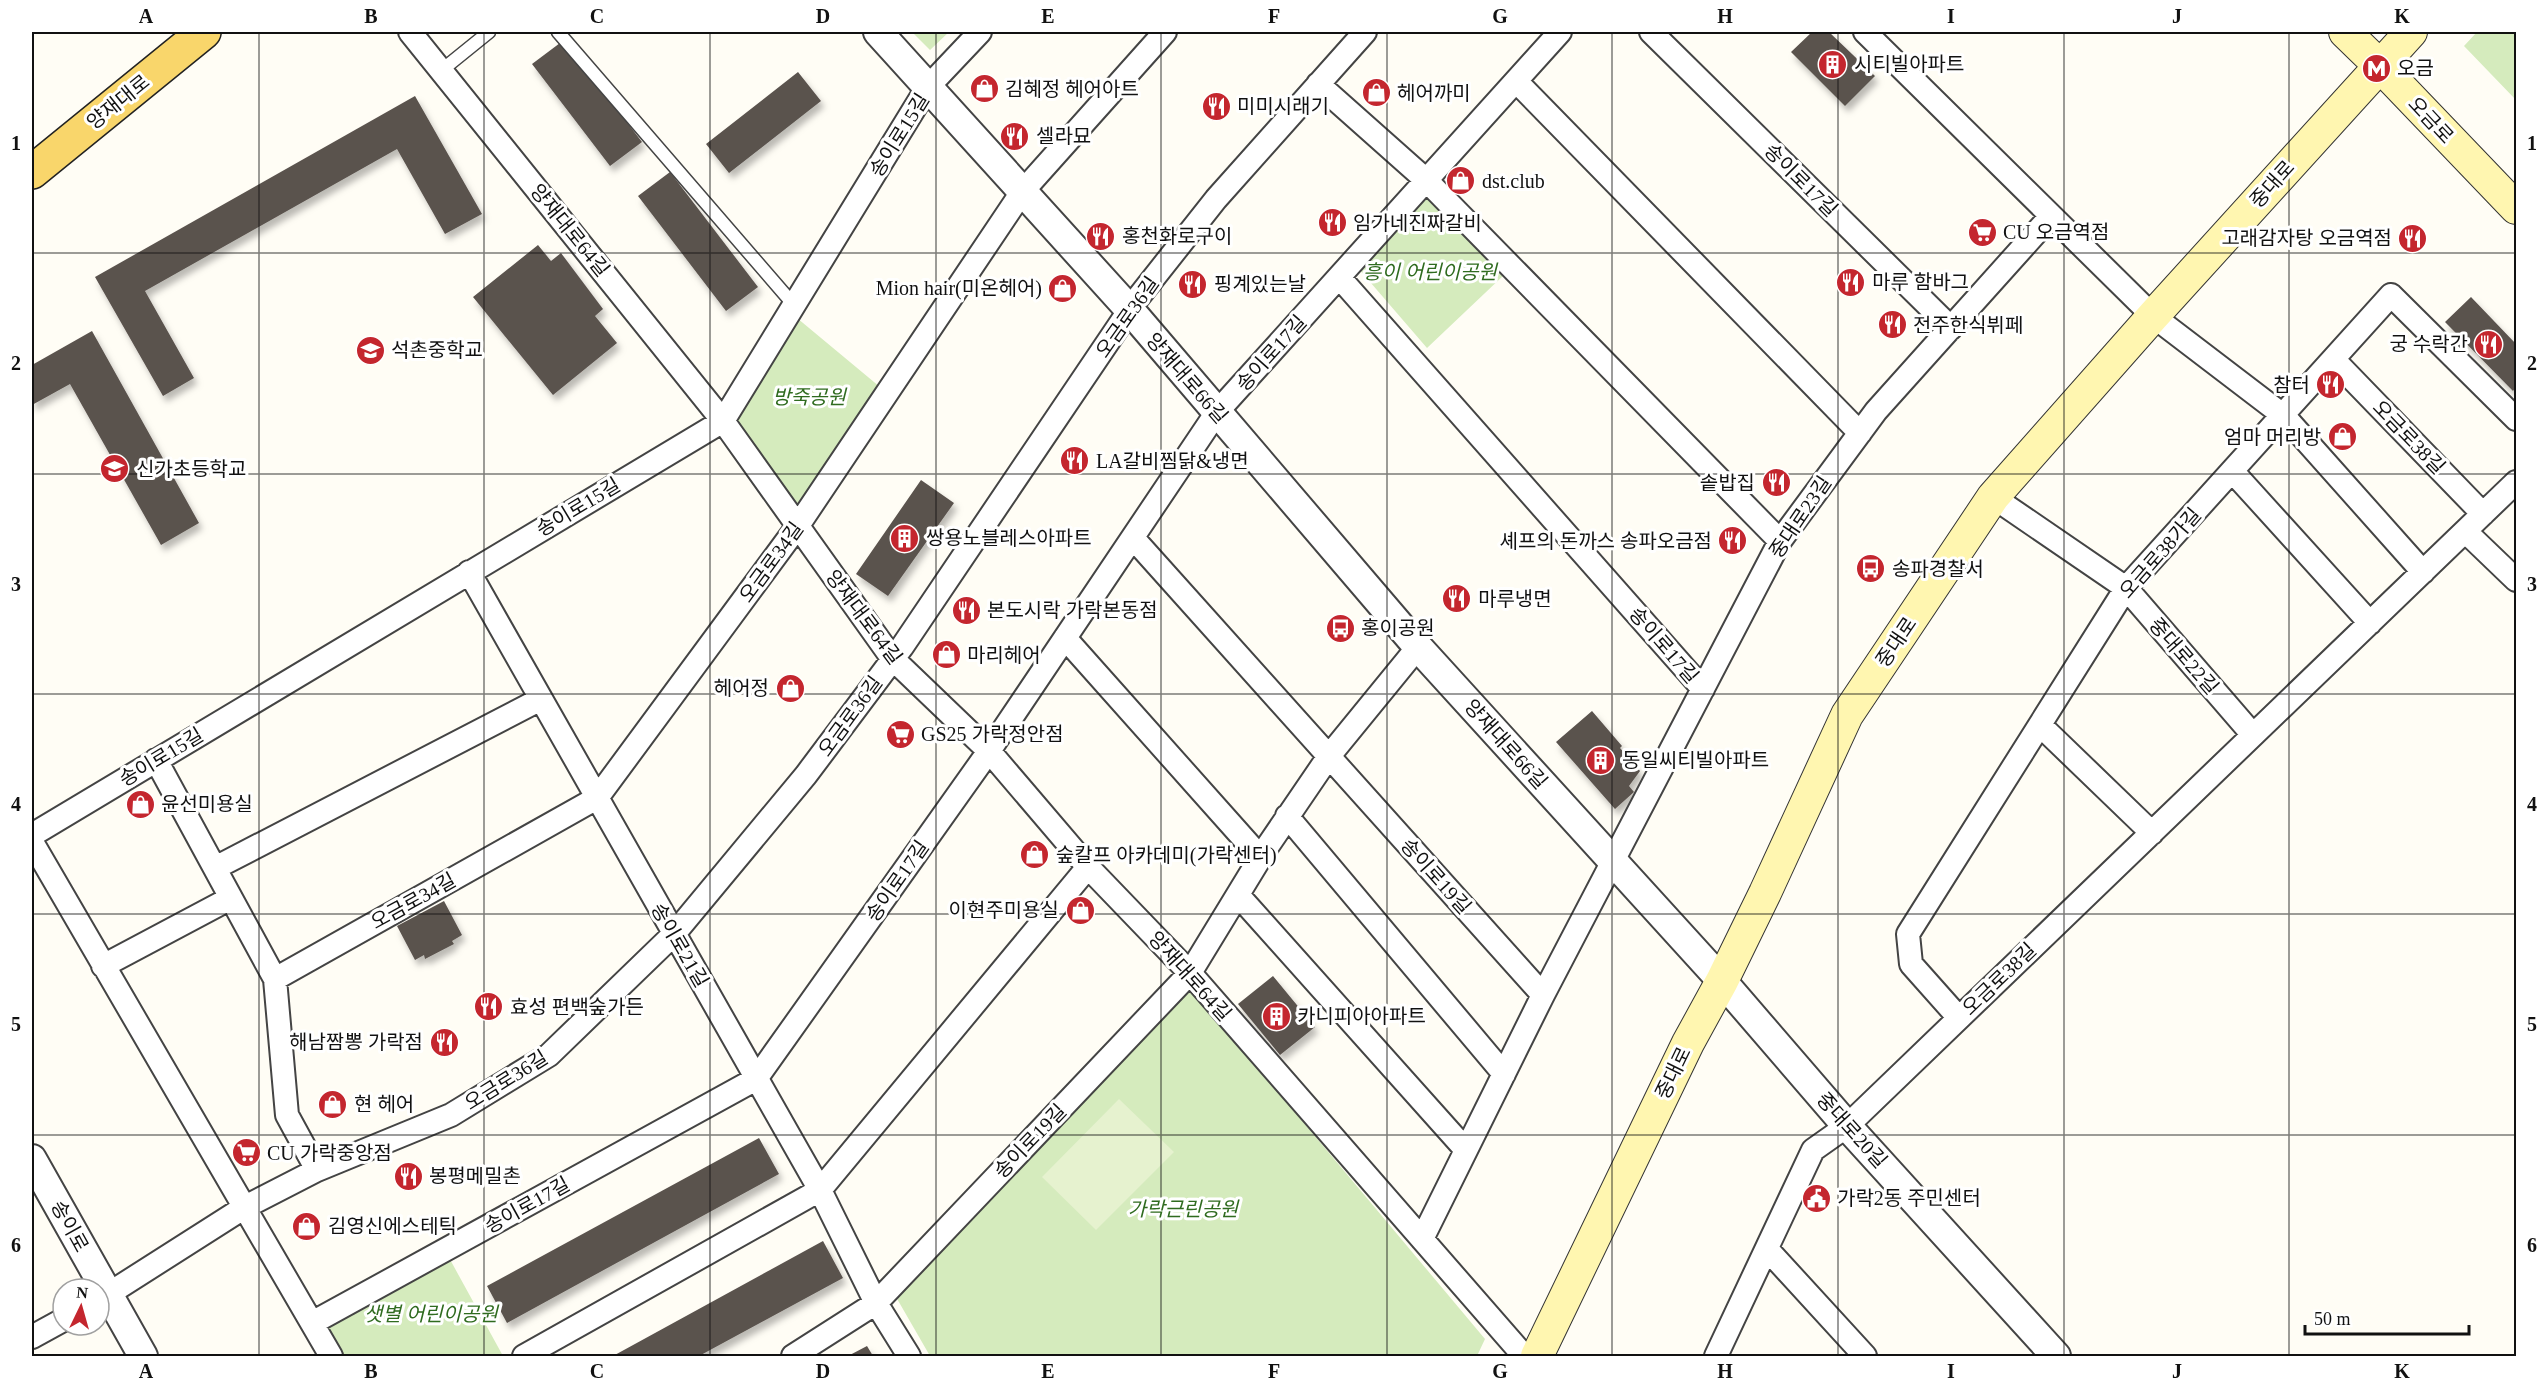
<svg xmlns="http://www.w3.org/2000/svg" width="2548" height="1388" font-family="'Times New Roman','Noto Sans KR',serif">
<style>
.green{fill:#d5ebbd}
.pitch{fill:#e6f2cf}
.building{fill:#5a524d;filter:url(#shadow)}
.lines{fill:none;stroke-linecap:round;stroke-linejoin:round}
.service-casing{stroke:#444;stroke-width:15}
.minor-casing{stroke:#444;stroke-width:26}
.tertiary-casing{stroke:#444;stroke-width:32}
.secondary-casing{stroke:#333;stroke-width:34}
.primary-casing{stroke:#222;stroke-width:36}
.service{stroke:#fff;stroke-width:12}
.minor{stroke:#fff;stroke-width:22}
.tertiary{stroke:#fff;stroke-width:28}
.secondary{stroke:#fff6b0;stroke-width:32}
.primary{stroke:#f9d66b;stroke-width:33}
.grid{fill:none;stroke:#111;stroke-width:1.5;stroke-opacity:0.55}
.labels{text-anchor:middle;stroke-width:6;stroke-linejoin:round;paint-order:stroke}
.poi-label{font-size:20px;fill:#111;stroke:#fff;text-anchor:start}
.street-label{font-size:20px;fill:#111;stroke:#fff}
.park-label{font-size:20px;font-style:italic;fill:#2f6b1f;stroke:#fff}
.neatline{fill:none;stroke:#111;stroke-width:2}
.grid-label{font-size:20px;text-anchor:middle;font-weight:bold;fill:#111}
</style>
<defs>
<filter id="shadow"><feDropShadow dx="3.5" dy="6" stdDeviation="3" flood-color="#0004"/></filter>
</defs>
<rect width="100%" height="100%" fill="#fffdf5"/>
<path class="green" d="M 912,32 L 949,32 L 930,50 Z
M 2477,32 L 2516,32 L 2516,100 L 2464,46 Z
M 1427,192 L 1504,275 L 1427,348 L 1358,268 Z
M 797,318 L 880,387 L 795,508 L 735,421 Z
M 1190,987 L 1485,1339 L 1477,1356 L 930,1356 L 896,1297 Z
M 447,1254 L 503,1356 L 342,1356 L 325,1325 Z"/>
<path class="pitch" d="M 1119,1099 L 1174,1152 L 1096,1230 L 1042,1177 Z"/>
<path class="building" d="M 1812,32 L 1829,32 L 1875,76 L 1845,106 L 1791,52 Z
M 564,40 L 642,142 L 610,166 L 532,64 Z
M 798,72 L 821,101 L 729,173 L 706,144 Z
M 415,96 L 482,214 L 445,234 L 397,149 L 145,291 L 194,378 L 163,396 L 95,277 Z
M 670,172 L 758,287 L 726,311 L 638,196 Z
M 538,245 L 551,261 L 561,253 L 603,309 L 595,316 L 617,343 L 553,395 L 473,297 Z
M 2471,297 L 2516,344 L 2516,387 L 2513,391 L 2445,322 Z
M 92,331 L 199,523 L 161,545 L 70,384 L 32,405 L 32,365 Z
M 921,480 L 954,503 L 888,596 L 856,574 Z
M 1592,711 L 1622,746 L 1620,748 L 1640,771 L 1629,786 L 1634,792 L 1615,809 L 1556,742 Z
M 444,901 L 462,935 L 452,941 L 454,944 L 425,959 L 424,955 L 415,960 L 397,926 Z
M 1273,976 L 1315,1027 L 1280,1055 L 1238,1004 Z
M 759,1138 L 779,1174 L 507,1323 L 487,1286 Z
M 823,1241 L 843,1278 L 699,1356 L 613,1356 Z
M 867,1346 L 873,1356 L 848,1356 Z"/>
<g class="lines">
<defs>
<path id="service" d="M 558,32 L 794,305
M 442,70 L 489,32"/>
<path id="minor" d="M 410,32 L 723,421 L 892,658 L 989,751 L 1088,867 L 1190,973 L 1524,1356
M 1651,32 L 1951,328
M 1865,32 L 2153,316 L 2284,416 L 2423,572
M 1516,81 L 1860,433
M 1318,84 L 1426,180 L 1780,541
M 1339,277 L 1703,689
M 2334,360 L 2483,514
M 2233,472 L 2370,623
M 1993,497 L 2126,588 L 2253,735
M 2465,531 L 2516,580
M 1133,538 L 1543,995
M 469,572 L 820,1190 L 876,1303 L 909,1356
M 1065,638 L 1261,858
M 2040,725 L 2152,833
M 156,760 L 275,979 L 287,1115 L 317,1170
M 1287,816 L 1504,1074
M 32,835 L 723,421 L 927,88 L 980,32
M 32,842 L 331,1356
M 215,868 L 541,699
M 1238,895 L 1466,1150
M 103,966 L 231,898
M 275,979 L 597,798 L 797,527 L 1022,192 L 1165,32
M 1959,1018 L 1911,964 L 1908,934 L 2126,588 L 2391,295 L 2516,419
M 1422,1239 L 1543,995 L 1780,541 L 1876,411 L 2051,216
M 1767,1249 L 1865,1356
M 99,1300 L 245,1207 L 317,1170 L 451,1115 L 549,1055 L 674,934 L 806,775 L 902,647 L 1137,299 L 1216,199 L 1365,32
M 312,1323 L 756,1079 L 989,751 L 1217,412 L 1560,32
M 32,1337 L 63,1320
M 524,1356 L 820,1190 L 1088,867
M 793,1356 L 876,1303 L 1190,973 L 1265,850 L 1329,756 L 1418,647
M 1716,1356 L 1813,1150 L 1847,1126 L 2516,482"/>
<path id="tertiary" d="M 878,32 L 1130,310 L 1418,647 L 1722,981 L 1847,1126 L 2056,1356
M 32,1159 L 143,1356"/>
<path id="secondary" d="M 2345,32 L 2380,66 L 2516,208
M 1537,1356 L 1688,1043 L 1722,981 L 1765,893 L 1847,715 L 1993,497 L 2153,316 L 2411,32"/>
<path id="primary" d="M 32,172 L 204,32"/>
</defs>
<use href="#service" class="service-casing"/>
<use href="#minor" class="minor-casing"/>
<use href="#tertiary" class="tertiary-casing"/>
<use href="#secondary" class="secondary-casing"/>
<use href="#primary" class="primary-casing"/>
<use href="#service" class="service"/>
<use href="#minor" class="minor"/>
<use href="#tertiary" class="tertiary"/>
<use href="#secondary" class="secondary"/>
<use href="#primary" class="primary"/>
</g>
<path class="grid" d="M 259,32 L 259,1356M 484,32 L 484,1356M 710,32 L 710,1356M 936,32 L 936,1356M 1161,32 L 1161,1356M 1387,32 L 1387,1356M 1612,32 L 1612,1356M 1838,32 L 1838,1356M 2064,32 L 2064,1356M 2289,32 L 2289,1356M 32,253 L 2516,253M 32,474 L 2516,474M 32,694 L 2516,694M 32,914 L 2516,914M 32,1135 L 2516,1135"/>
<defs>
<symbol id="building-disc" viewBox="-11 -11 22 22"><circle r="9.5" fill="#c4262e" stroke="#fff"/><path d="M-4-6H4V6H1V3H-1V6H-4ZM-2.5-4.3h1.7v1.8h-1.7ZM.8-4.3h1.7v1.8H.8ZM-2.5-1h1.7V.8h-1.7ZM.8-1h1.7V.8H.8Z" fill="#fff"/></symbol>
<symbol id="metro-disc" viewBox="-11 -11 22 22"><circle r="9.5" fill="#c4262e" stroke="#fff"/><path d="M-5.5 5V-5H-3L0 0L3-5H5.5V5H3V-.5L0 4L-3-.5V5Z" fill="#fff"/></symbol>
<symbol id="shop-disc" viewBox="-11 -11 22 22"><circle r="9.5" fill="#c4262e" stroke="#fff"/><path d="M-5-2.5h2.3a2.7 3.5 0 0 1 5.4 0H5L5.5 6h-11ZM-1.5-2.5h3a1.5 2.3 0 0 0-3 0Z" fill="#fff"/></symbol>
<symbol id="restaurant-disc" viewBox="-11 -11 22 22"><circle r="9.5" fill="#c4262e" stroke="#fff"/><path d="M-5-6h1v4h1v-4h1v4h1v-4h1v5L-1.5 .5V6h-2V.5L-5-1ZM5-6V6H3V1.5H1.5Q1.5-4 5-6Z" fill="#fff"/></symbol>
<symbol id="supermarket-disc" viewBox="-11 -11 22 22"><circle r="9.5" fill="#c4262e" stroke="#fff"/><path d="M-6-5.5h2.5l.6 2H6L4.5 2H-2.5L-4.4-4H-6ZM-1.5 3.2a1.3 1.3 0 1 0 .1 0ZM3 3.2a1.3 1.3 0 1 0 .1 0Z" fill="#fff"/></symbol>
<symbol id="school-disc" viewBox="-11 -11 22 22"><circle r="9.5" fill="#c4262e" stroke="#fff"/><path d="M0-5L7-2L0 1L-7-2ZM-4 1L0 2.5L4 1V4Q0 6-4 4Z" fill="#fff"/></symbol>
<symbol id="bus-disc" viewBox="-11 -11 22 22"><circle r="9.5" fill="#c4262e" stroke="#fff"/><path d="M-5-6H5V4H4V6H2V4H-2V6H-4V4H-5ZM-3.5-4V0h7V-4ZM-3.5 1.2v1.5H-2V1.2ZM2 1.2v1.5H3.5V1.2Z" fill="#fff"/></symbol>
<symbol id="civic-disc" viewBox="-11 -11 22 22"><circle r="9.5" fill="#c4262e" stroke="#fff"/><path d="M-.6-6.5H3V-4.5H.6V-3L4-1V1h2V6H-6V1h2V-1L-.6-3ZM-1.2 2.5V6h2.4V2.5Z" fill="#fff"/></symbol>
</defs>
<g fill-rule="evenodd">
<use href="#building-disc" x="1816" y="48" width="33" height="33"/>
<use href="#metro-disc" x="2360" y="52" width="33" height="33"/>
<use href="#shop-disc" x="968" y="72" width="33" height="33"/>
<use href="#shop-disc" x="1360" y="76" width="33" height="33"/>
<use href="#restaurant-disc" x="1200" y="90" width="33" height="33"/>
<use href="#restaurant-disc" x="998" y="120" width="33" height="33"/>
<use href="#shop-disc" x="1444" y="164" width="33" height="33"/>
<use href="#restaurant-disc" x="1316" y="206" width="33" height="33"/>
<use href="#supermarket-disc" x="1966" y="216" width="33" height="33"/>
<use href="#restaurant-disc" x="1084" y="220" width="33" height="33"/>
<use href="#restaurant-disc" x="2396" y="222" width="33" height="33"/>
<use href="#restaurant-disc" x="1834" y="266" width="33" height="33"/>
<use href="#restaurant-disc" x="1176" y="268" width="33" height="33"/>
<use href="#shop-disc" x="1046" y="272" width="33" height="33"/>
<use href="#restaurant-disc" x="1876" y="308" width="33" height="33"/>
<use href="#restaurant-disc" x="2472" y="328" width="33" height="33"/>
<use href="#school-disc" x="354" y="334" width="33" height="33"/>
<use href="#restaurant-disc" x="2314" y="368" width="33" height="33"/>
<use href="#shop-disc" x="2326" y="420" width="33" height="33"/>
<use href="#restaurant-disc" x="1058" y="444" width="33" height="33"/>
<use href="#school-disc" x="98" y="452" width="33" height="33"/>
<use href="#restaurant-disc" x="1760" y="466" width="33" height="33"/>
<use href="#building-disc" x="888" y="522" width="33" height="33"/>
<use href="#restaurant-disc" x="1716" y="524" width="33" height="33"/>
<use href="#bus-disc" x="1854" y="552" width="33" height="33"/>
<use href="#restaurant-disc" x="1440" y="582" width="33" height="33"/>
<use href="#restaurant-disc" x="950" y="594" width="33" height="33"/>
<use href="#bus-disc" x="1324" y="612" width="33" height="33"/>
<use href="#shop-disc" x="930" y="638" width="33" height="33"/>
<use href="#shop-disc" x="774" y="672" width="33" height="33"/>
<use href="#supermarket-disc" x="884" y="718" width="33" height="33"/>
<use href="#building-disc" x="1584" y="744" width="33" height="33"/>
<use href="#shop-disc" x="124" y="788" width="33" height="33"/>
<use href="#shop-disc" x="1018" y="838" width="33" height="33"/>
<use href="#shop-disc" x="1064" y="894" width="33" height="33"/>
<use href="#restaurant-disc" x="472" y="990" width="33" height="33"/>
<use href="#building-disc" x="1260" y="1000" width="33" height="33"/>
<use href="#restaurant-disc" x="428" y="1026" width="33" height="33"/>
<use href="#shop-disc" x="316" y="1088" width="33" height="33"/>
<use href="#supermarket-disc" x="230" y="1136" width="33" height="33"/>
<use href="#restaurant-disc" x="392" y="1160" width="33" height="33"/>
<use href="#civic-disc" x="1800" y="1182" width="33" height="33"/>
<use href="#shop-disc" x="290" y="1210" width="33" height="33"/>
</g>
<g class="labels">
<g class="poi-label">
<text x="1854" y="71">시티빌아파트</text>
<text x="2397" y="75">오금</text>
<text x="1005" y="96">김혜정 헤어아트</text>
<text x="1397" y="100">헤어까미</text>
<text x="1237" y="113">미미시래기</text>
<text x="1036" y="143">셀라묘</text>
<text x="1482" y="188">dst.club</text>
<text x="1353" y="230">임가네진짜갈비</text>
<text x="2003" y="239">CU 오금역점</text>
<text x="1122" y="243">홍천화로구이</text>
<text x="2392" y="245" text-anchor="end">고래감자탕 오금역점</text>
<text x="1872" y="289">마루 함바그</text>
<text x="1214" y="291">핑계있는날</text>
<text x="1042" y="295" text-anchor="end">Mion hair(미온헤어)</text>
<text x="1913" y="332">전주한식뷔페</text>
<text x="2468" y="351" text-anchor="end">궁 수락간</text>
<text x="391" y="357">석촌중학교</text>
<text x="2310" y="392" text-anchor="end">참터</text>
<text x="2321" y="444" text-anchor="end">엄마 머리방</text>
<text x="1096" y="468">LA갈비찜닭&amp;냉면</text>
<text x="136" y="476">신가초등학교</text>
<text x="1755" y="490" text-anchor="end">솥밥집</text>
<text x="926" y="545">쌍용노블레스아파트</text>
<text x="1712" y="548" text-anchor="end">셰프의 돈까스 송파오금점</text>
<text x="1892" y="576">송파경찰서</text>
<text x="1478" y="606">마루냉면</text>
<text x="987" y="617">본도시락 가락본동점</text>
<text x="1361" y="635">홍이공원</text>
<text x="967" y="662">마리헤어</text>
<text x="769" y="695" text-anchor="end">헤어정</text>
<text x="921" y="741">GS25 가락정안점</text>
<text x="1622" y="767">동일씨티빌아파트</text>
<text x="161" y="811">윤선미용실</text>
<text x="1056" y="862">숲칼프 아카데미(가락센터)</text>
<text x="1059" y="917" text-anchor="end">이현주미용실</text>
<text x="510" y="1014">효성 편백숲가든</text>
<text x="1297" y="1023">카니피아아파트</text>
<text x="423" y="1049" text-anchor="end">해남짬뽕 가락점</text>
<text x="354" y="1111">현 헤어</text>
<text x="267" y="1160">CU 가락중앙점</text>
<text x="429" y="1183">봉평메밀촌</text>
<text x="1837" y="1205">가락2동 주민센터</text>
<text x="328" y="1233">김영신에스테틱</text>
</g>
<g class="street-label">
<text transform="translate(118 102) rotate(-39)" y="7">양재대로</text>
<text transform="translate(2431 120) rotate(47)" y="7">오금로</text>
<text transform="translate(899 135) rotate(-58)" y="7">송이로15길</text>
<text transform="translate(1801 180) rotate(45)" y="7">송이로17길</text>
<text transform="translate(2272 184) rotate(-48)" y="7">중대로</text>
<text transform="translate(570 230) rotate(51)" y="7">양재대로64길</text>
<text transform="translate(1127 317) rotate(-55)" y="7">오금로36길</text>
<text transform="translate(1271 353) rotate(-48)" y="7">송이로17길</text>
<text transform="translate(1187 378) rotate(49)" y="7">양재대로66길</text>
<text transform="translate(2409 437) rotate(46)" y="7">오금로38길</text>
<text transform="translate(578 507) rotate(-31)" y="7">송이로15길</text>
<text transform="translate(1800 517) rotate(-56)" y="7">중대로23길</text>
<text transform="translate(2160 553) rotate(-49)" y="7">오금로38가길</text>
<text transform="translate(771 562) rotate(-54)" y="7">오금로34길</text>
<text transform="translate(864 617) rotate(53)" y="7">양재대로64길</text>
<text transform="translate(1896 642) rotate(-56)" y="7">중대로</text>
<text transform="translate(1664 645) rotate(49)" y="7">송이로17길</text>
<text transform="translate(2184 656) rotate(49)" y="7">중대로22길</text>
<text transform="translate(850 716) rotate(-54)" y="7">오금로36길</text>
<text transform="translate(1506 744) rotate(48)" y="7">양재대로66길</text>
<text transform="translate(161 757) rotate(-31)" y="7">송이로15길</text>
<text transform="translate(1436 876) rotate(48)" y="7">송이로19길</text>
<text transform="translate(897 881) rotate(-55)" y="7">송이로17길</text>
<text transform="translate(413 901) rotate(-29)" y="7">오금로34길</text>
<text transform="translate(680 945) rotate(60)" y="7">송이로21길</text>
<text transform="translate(1190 976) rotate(48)" y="7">양재대로64길</text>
<text transform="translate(1999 979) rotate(-44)" y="7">오금로38길</text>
<text transform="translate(1673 1073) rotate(-64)" y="7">중대로</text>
<text transform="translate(506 1080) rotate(-32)" y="7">오금로36길</text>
<text transform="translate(1852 1130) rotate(48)" y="7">중대로20길</text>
<text transform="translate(1030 1141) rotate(-46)" y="7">송이로19길</text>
<text transform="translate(527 1205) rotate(-29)" y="7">송이로17길</text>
<text transform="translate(70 1226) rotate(61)" y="7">송이로</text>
</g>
<g class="park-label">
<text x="1430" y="279">흥이 어린이공원</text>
<text x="809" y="404">방죽공원</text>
<text x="1183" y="1216">가락근린공원</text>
<text x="431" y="1321">샛별 어린이공원</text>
</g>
</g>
<rect width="2548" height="1388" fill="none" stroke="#ffffff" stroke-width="66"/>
<g transform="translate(81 1307) rotate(5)"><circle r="28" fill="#ffffff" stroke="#a0a0a0" stroke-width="1.5"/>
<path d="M0-4.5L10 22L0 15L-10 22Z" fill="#c4262e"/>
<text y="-9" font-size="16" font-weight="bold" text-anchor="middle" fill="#111111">N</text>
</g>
<path d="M2305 1325v9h164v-9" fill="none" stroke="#111111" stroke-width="3"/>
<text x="2314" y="1325" font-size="18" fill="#111111" stroke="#ffffff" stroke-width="4.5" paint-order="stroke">50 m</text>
<rect x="33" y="33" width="2482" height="1322" class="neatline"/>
<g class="grid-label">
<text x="146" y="23">A</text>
<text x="371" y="23">B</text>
<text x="597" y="23">C</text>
<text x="823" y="23">D</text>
<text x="1048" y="23">E</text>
<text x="1274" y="23">F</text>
<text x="1500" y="23">G</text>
<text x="1725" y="23">H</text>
<text x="1951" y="23">I</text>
<text x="2177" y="23">J</text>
<text x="2402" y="23">K</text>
<text x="16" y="150">1</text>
<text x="2532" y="150">1</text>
<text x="16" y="370">2</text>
<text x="2532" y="370">2</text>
<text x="16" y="591">3</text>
<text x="2532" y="591">3</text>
<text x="16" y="811">4</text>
<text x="2532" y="811">4</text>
<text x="16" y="1031">5</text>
<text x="2532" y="1031">5</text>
<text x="16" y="1252">6</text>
<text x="2532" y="1252">6</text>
<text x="146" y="1378">A</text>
<text x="371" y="1378">B</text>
<text x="597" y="1378">C</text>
<text x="823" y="1378">D</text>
<text x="1048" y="1378">E</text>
<text x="1274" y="1378">F</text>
<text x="1500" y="1378">G</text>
<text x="1725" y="1378">H</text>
<text x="1951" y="1378">I</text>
<text x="2177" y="1378">J</text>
<text x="2402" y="1378">K</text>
</g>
</svg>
